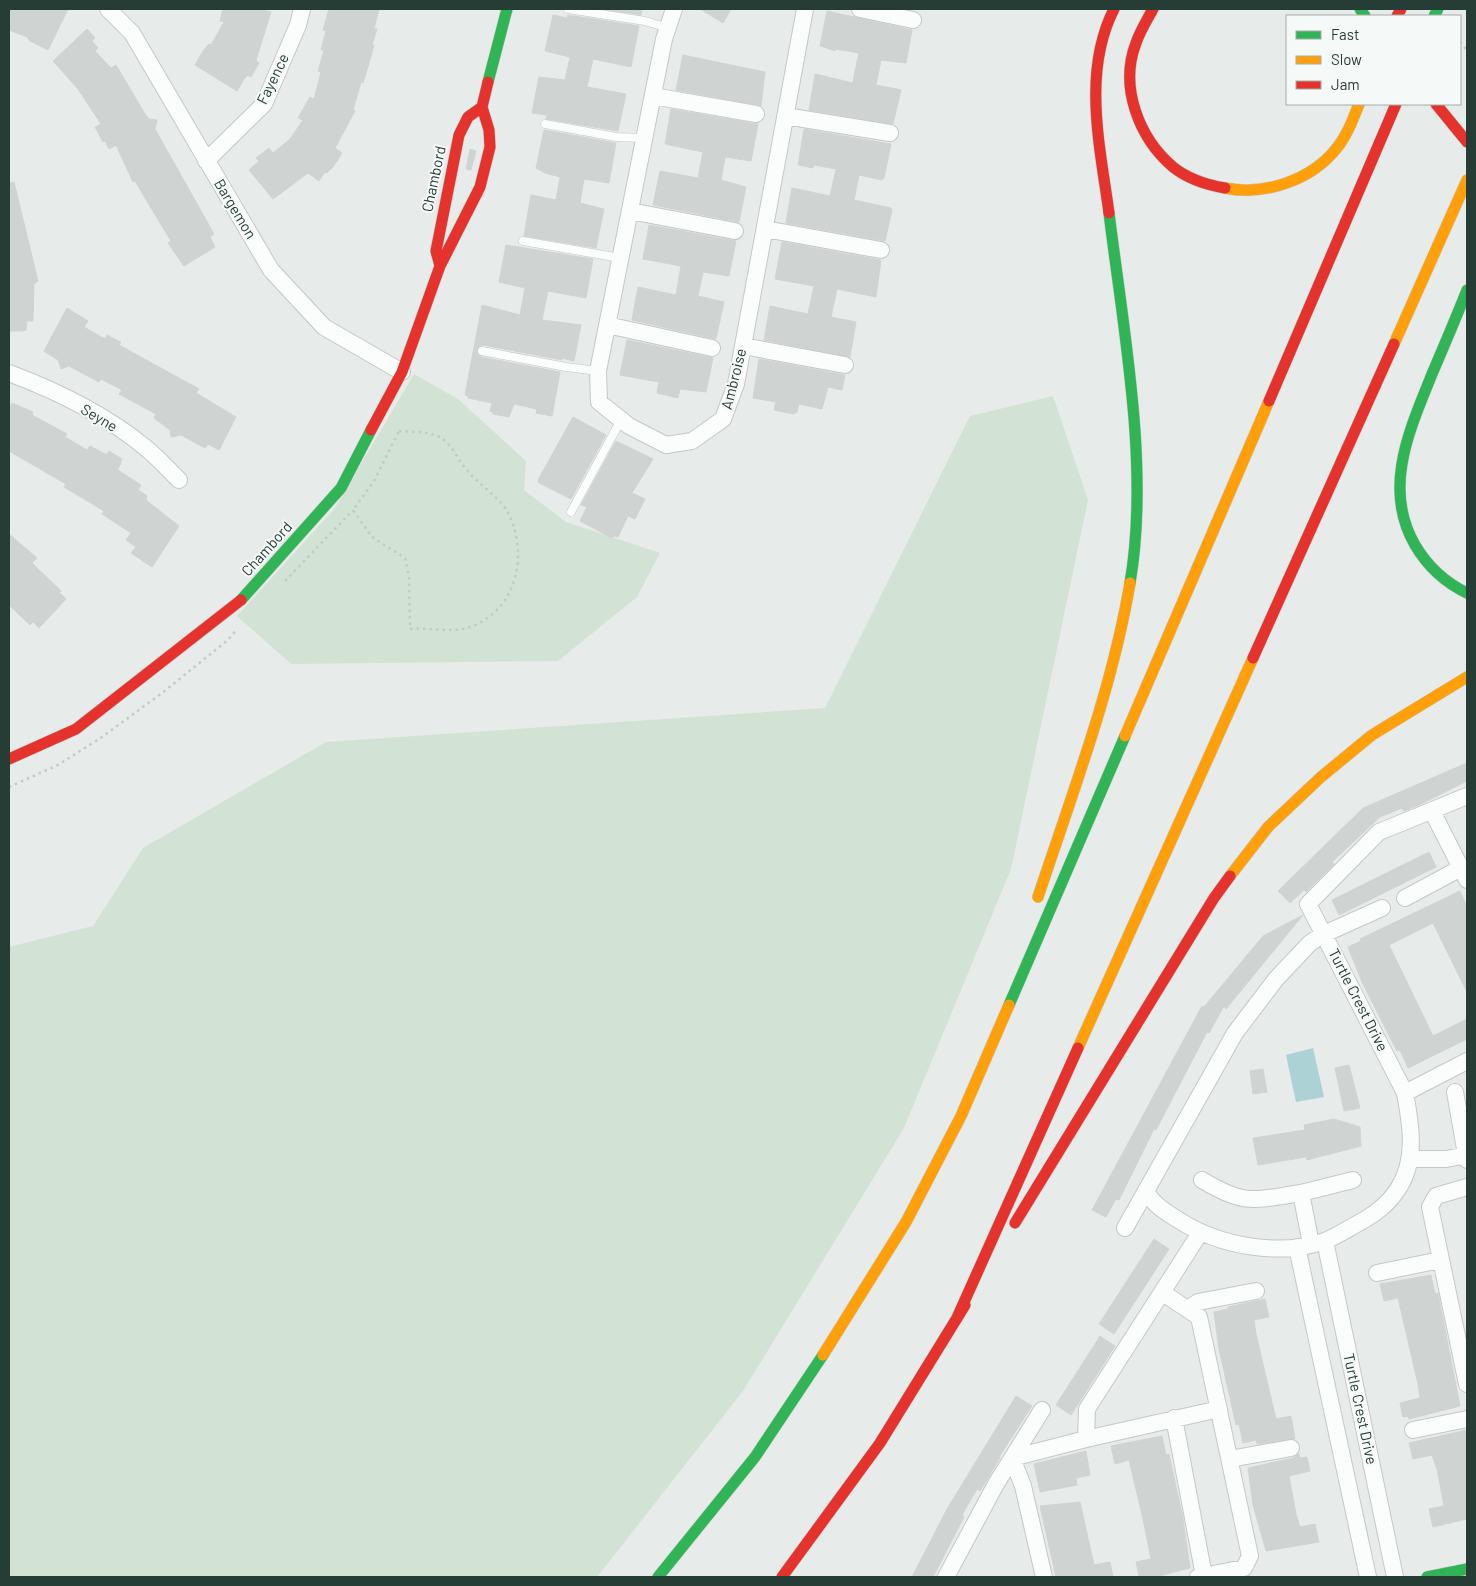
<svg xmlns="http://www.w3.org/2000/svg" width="1476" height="1586" font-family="Barlow,sans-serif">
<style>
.green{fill:#d2e3d5}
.water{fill:#acd2d5}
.building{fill:#cfd4d2;stroke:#d0d4d2}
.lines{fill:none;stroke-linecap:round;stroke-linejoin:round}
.lane-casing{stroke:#c4c8c6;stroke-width:9}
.street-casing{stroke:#c4c8c6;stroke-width:18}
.fast-casing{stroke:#c2c8c6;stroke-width:12}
.slow-casing{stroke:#c2c8c6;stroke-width:12}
.jam-casing{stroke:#c2c8c6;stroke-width:12}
.path{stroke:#c3cac7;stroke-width:2.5;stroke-dasharray:2.5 4;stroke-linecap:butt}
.lane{stroke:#fbfcfc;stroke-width:8}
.street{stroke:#fbfcfc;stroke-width:16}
.fast{stroke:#30b455;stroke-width:11}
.slow{stroke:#ff9f0a;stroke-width:11}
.jam{stroke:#e5322d;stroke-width:11}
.fast-bridge-casing{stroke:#c3cac7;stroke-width:12;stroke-linecap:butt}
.fast-bridge{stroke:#30b455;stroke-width:11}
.labels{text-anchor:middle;stroke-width:4;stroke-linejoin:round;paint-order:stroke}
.street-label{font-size:15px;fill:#263d35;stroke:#f5f9f7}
</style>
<rect width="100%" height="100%" fill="#e7ebe9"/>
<path class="green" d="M 414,374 L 458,399 L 526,461 L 524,490 L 566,522 L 660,553 L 637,597 L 558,661 L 291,664 L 237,616 L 335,508 Z
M 1053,396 L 1088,500 L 1011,869 L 904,1128 L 743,1391 L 597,1577 L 9,1577 L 9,947 L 93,926 L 143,848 L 326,742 L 825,708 L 970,416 Z"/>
<path class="water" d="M 1313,1048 L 1324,1097 L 1296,1102 L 1286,1055 Z"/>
<path class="building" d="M 9,9 L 68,9 L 48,50 L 30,41 L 27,37 L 9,30 Z
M 223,9 L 259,9 L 271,12 L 256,60 L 259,63 L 251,77 L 248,75 L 244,79 L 237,91 L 195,65 L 203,51 L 209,44 L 211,45 L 224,22 L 220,21 Z
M 329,9 L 379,9 L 374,29 L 377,29 L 372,45 L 374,45 L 369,63 L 363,83 L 361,82 L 353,110 L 355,111 L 335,148 L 342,153 L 333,167 L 327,173 L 325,172 L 319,181 L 308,173 L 273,199 L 249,170 L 259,161 L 256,158 L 269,148 L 273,153 L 290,139 L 303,120 L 298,118 L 310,97 L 314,99 L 321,72 L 318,71 L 324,50 L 321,50 L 326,31 L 323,30 Z
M 603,9 L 642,9 L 641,15 Z
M 700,9 L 731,9 L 723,23 Z
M 827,11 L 912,30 L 906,63 L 881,60 L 876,85 L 901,90 L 893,124 L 809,110 L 815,74 L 853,83 L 855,71 L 859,53 L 835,49 L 835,51 L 820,46 Z
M 553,15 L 567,18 L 568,15 L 639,26 L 631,67 L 593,59 L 587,87 L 626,94 L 618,131 L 546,119 L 547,115 L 532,113 L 539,77 L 565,80 L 570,57 L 545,51 Z
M 87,29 L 95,38 L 92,41 L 98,48 L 95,51 L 111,68 L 116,65 L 145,114 L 149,119 L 157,120 L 155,129 L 214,234 L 210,237 L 215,247 L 184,266 L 168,243 L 171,241 L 157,218 L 135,181 L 133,182 L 116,145 L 109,149 L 105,141 L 103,142 L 95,127 L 101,124 L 78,89 L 53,61 Z
M 683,55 L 765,72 L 761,106 L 676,90 Z
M 671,109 L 758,124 L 751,161 L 725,157 L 721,180 L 746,187 L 739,222 L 653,205 L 660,171 L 698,178 L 703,152 L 665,144 Z
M 804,129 L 891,144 L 884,178 L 882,180 L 859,175 L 854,200 L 891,208 L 892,210 L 885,241 L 786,223 L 792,188 L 830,196 L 836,169 L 814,165 L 813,168 L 798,165 Z
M 544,130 L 616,143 L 609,183 L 584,179 L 580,203 L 604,209 L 596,248 L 524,236 L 531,195 L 556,200 L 560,177 L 545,173 L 536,168 Z
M 470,149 L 476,151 L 471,170 L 466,169 Z
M 14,182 L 38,281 L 34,284 L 33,321 L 27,321 L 26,330 L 23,331 L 9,331 L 9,183 Z
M 649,225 L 736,241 L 729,276 L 703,272 L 698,296 L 724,302 L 716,339 L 632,320 L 638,287 L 676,295 L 681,266 L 643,259 Z
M 782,242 L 881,260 L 876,297 L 837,289 L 831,317 L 856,322 L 850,357 L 764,340 L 770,306 L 808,314 L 814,286 L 775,279 Z
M 506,245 L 593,259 L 586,298 L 548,291 L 542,320 L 581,325 L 574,361 L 562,358 L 562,360 L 483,345 L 477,349 L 481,357 L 560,372 L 552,416 L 536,413 L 537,409 L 514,404 L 509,417 L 493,414 L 493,412 L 490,411 L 492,403 L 468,398 L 468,396 L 465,395 L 482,305 L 520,315 L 525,288 L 499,282 Z
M 67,308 L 88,321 L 84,327 L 105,339 L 107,335 L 118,341 L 121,342 L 119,345 L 199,389 L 196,393 L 236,417 L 219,450 L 208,444 L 205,448 L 181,435 L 171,437 L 170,430 L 154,418 L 156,414 L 119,394 L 122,390 L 101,379 L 99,382 L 69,366 L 61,369 L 58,360 L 44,351 Z
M 627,340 L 713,358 L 706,392 L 680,389 L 678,398 L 657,393 L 659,382 L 620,375 Z
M 759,359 L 845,375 L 842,390 L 828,387 L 822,409 L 799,404 L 797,412 L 794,414 L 774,410 L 776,402 L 753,398 Z
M 12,403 L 33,412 L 32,415 L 67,434 L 65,437 L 87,450 L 90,446 L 107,455 L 109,451 L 122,459 L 118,470 L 141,485 L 138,490 L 147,496 L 146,500 L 179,526 L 152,567 L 131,553 L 136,547 L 126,540 L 131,533 L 102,514 L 104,511 L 64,487 L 66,484 L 9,451 L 9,410 Z
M 573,417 L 606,435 L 571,499 L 539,483 L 538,480 Z
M 616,441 L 653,459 L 632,493 L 645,499 L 635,519 L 628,516 L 618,537 L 614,536 L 612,538 L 580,521 L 587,507 L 581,505 Z
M 9,534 L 37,558 L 32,563 L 61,591 L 59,592 L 66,599 L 39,628 L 33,622 L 30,625 L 9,605 Z
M 1467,763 L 1467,781 L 1421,804 L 1404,811 L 1402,808 L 1380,817 L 1332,862 L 1334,864 L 1306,892 L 1304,890 L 1290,903 L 1278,891 L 1363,808 Z
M 1429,852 L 1436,867 L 1339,915 L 1332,900 Z
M 1460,891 L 1467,907 L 1467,992 L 1433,923 L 1389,945 L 1433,1036 L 1467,1019 L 1467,1039 L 1408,1068 L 1400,1050 L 1397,1051 L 1362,982 L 1348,947 L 1361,941 L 1360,939 Z
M 1303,915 L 1226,1009 L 1224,1006 L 1209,1033 L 1207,1032 L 1156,1130 L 1154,1129 L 1119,1200 L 1116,1199 L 1106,1217 L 1092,1210 L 1202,1006 L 1204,1007 L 1263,936 Z
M 1349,1065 L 1360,1108 L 1344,1111 L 1335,1068 Z
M 1263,1069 L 1267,1092 L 1253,1094 L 1250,1071 Z
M 1334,1119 L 1360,1127 L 1361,1146 L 1307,1160 L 1306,1157 L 1258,1165 L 1253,1138 L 1305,1130 L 1304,1125 Z
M 1154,1239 L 1169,1249 L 1114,1334 L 1099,1324 Z
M 1431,1275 L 1435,1294 L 1438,1293 L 1460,1406 L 1409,1419 L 1408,1416 L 1403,1417 L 1400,1403 L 1420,1398 L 1418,1384 L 1398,1298 L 1384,1301 L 1380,1284 Z
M 1265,1299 L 1269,1317 L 1254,1320 L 1256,1334 L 1276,1419 L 1291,1416 L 1295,1439 L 1257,1444 L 1256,1440 L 1243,1443 L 1239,1424 L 1236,1425 L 1219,1349 L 1214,1312 L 1228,1309 L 1228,1307 Z
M 1100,1336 L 1115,1346 L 1071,1415 L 1056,1405 Z
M 1016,1396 L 1032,1406 L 999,1457 L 1000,1458 L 980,1491 L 977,1489 L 962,1515 L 964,1517 L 933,1577 L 912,1577 L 947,1509 Z
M 1467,1430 L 1467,1519 L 1433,1527 L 1429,1509 L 1444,1506 L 1437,1469 L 1432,1455 L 1413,1459 L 1409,1443 Z
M 1162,1436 L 1166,1455 L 1169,1454 L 1183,1519 L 1190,1568 L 1155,1577 L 1139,1577 L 1136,1562 L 1151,1559 L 1143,1519 L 1129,1460 L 1115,1464 L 1111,1446 Z
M 1086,1451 L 1090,1475 L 1076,1478 L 1077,1485 L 1040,1492 L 1034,1464 Z
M 1299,1454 L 1300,1458 L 1307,1457 L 1310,1471 L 1289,1476 L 1296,1514 L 1300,1527 L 1315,1524 L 1319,1542 L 1266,1551 L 1253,1505 L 1248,1468 L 1293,1458 Z
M 1080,1502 L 1094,1565 L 1110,1562 L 1113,1577 L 1056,1577 L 1040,1506 Z"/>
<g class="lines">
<defs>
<path id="lane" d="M 568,9 L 645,21 L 668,28
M 545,124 L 616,137 L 644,138
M 523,241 L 620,258
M 482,351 L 566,367 L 598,371
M 571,512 L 621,420"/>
<path id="street" d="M 108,9 L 132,33 L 271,270 L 324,327 L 402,372
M 674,9 L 664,39 L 598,371 L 599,402 L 629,426 L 666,445 L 692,441 L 723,419 L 736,384 L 805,9
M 860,9 L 913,20
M 653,96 L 756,114
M 785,116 L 890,133
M 206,161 L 264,104 L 298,25 L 302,9
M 630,211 L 735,231
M 765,229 L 881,250
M 607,325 L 712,348
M 743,346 L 845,365
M 9,373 C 57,391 106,415 146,448 C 157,457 168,469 179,480
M 1432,811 L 1467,880
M 1405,898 L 1461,868
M 1455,1092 L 1467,1160
M 1405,1093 L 1308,904 L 1379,832 L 1467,796
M 1410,1159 L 1446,1159 L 1467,1155
M 1202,1180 C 1245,1206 1253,1200 1301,1193 L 1311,1244
M 1467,1187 L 1436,1196 L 1430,1207 L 1467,1384
M 1146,1192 C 1155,1206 1166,1212 1180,1221 C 1220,1246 1279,1257 1325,1241 C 1335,1237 1346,1230 1355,1225 C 1372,1216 1387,1206 1398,1189 C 1417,1160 1411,1125 1405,1093 L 1467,1061
M 1301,1193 L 1353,1180
M 1125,1228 L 1235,1033 L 1276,979 L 1310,943 L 1324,934 L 1382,908
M 1325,1241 L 1395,1577
M 1297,1247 L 1368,1577
M 1377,1273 L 1440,1260
M 1163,1293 L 1199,1317 L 1250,1556 L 1244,1568 L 1198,1577
M 1188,1309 L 1198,1302 L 1256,1291
M 1174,1418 L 1204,1576
M 1413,1430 L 1467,1419
M 1086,1439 L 1087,1409 L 1200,1233
M 1230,1459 L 1291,1448
M 946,1577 L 996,1484 L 1042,1410
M 1044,1577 L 1023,1486 L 1012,1458 L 1086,1439 L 1219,1409"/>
<path id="fast" d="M 1360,9 L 1365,16
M 488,82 L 507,9
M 1109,213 C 1123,328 1150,467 1130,583
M 1467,290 C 1456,318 1444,346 1432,374 C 1410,429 1382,488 1415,545 C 1428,567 1444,582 1467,593
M 241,600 L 341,488 L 371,430
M 1009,1005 L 1125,736
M 658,1577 L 755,1457 L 823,1355
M 1427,1577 L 1467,1569"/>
<path id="slow" d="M 1225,188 C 1265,196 1311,180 1336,149 C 1347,136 1353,119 1359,104
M 1394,344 L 1467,180
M 1125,736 L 1269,401
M 1230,876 L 1268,827 L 1321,777 L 1372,735 L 1467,677
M 1038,897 C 1072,794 1112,690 1130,583
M 1078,1048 L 1253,658
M 823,1355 L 906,1222 L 961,1116 L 1009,1005"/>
<path id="jam" d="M 1153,9 C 1147,20 1140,31 1136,43 C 1119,87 1139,138 1173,167 C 1188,179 1207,185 1225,188
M 1397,16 L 1401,9
M 1436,104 L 1467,142
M 1109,213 C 1100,146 1082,72 1114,9
M 440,266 L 436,251 L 459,135 L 468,117 L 482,107
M 1269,401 L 1396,104
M 371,430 L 402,372 L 440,266 L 480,187 L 490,147 L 489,130 L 482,107 L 488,82
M 1253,658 L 1394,344
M 9,759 L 76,729 L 241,600
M 1015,1223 L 1214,898 L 1230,876
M 956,1320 L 1078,1048
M 782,1577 L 880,1443 L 965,1305"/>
</defs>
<use href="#lane" class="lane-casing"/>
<use href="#street" class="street-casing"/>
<use href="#fast" class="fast-casing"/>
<use href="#slow" class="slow-casing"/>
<use href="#jam" class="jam-casing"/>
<path class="path" d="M 1460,42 L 1467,50
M 399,431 C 413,432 433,431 444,440 C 454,448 458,461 467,470 C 478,484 498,496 507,511 C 530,553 517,613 467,628 C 448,633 429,627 410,629 L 409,576 L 405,558 L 372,537 L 353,510 L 374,481 Z
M 285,581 L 353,510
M 9,787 L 58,765 L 102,737 L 162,693 L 228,640 L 237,629"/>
<use href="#lane" class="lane"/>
<use href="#street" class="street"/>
<use href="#fast" class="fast"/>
<use href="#slow" class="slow"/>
<use href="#jam" class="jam"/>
<defs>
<path id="fast-bridge" d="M 1434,16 L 1438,9"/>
</defs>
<use href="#fast-bridge" class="fast-bridge-casing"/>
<use href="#fast-bridge" class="fast-bridge"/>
</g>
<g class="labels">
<g class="street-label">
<text transform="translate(273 79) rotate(-64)" y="5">Fayence</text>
<text transform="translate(434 179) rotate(-78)" y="5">Chambord</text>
<text transform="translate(235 209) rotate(59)" y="5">Bargemon</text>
<text transform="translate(734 379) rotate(-76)" y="5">Ambroise</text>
<text transform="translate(99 418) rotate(31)" y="5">Seyne</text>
<text transform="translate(267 549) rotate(-48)" y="5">Chambord</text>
<text transform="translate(1358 1000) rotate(63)" y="5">Turtle Crest Drive</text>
<text transform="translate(1360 1409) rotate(78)" y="5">Turtle Crest Drive</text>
</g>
</g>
<rect width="1476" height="1586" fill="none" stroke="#263d35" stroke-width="20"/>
<rect x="1286" y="15" width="175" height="90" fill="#f5f9f7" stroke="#a2aea9"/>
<rect x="1296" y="31" width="25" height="8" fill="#30b455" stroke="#a2aea9"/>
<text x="1331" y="40" font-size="15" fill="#263d35">Fast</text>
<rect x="1296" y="56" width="25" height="8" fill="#ff9f0a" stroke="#a2aea9"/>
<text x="1331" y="65" font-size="15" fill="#263d35">Slow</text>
<rect x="1296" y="81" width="25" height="8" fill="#e5322d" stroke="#a2aea9"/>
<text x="1331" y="90" font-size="15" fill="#263d35">Jam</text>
</svg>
